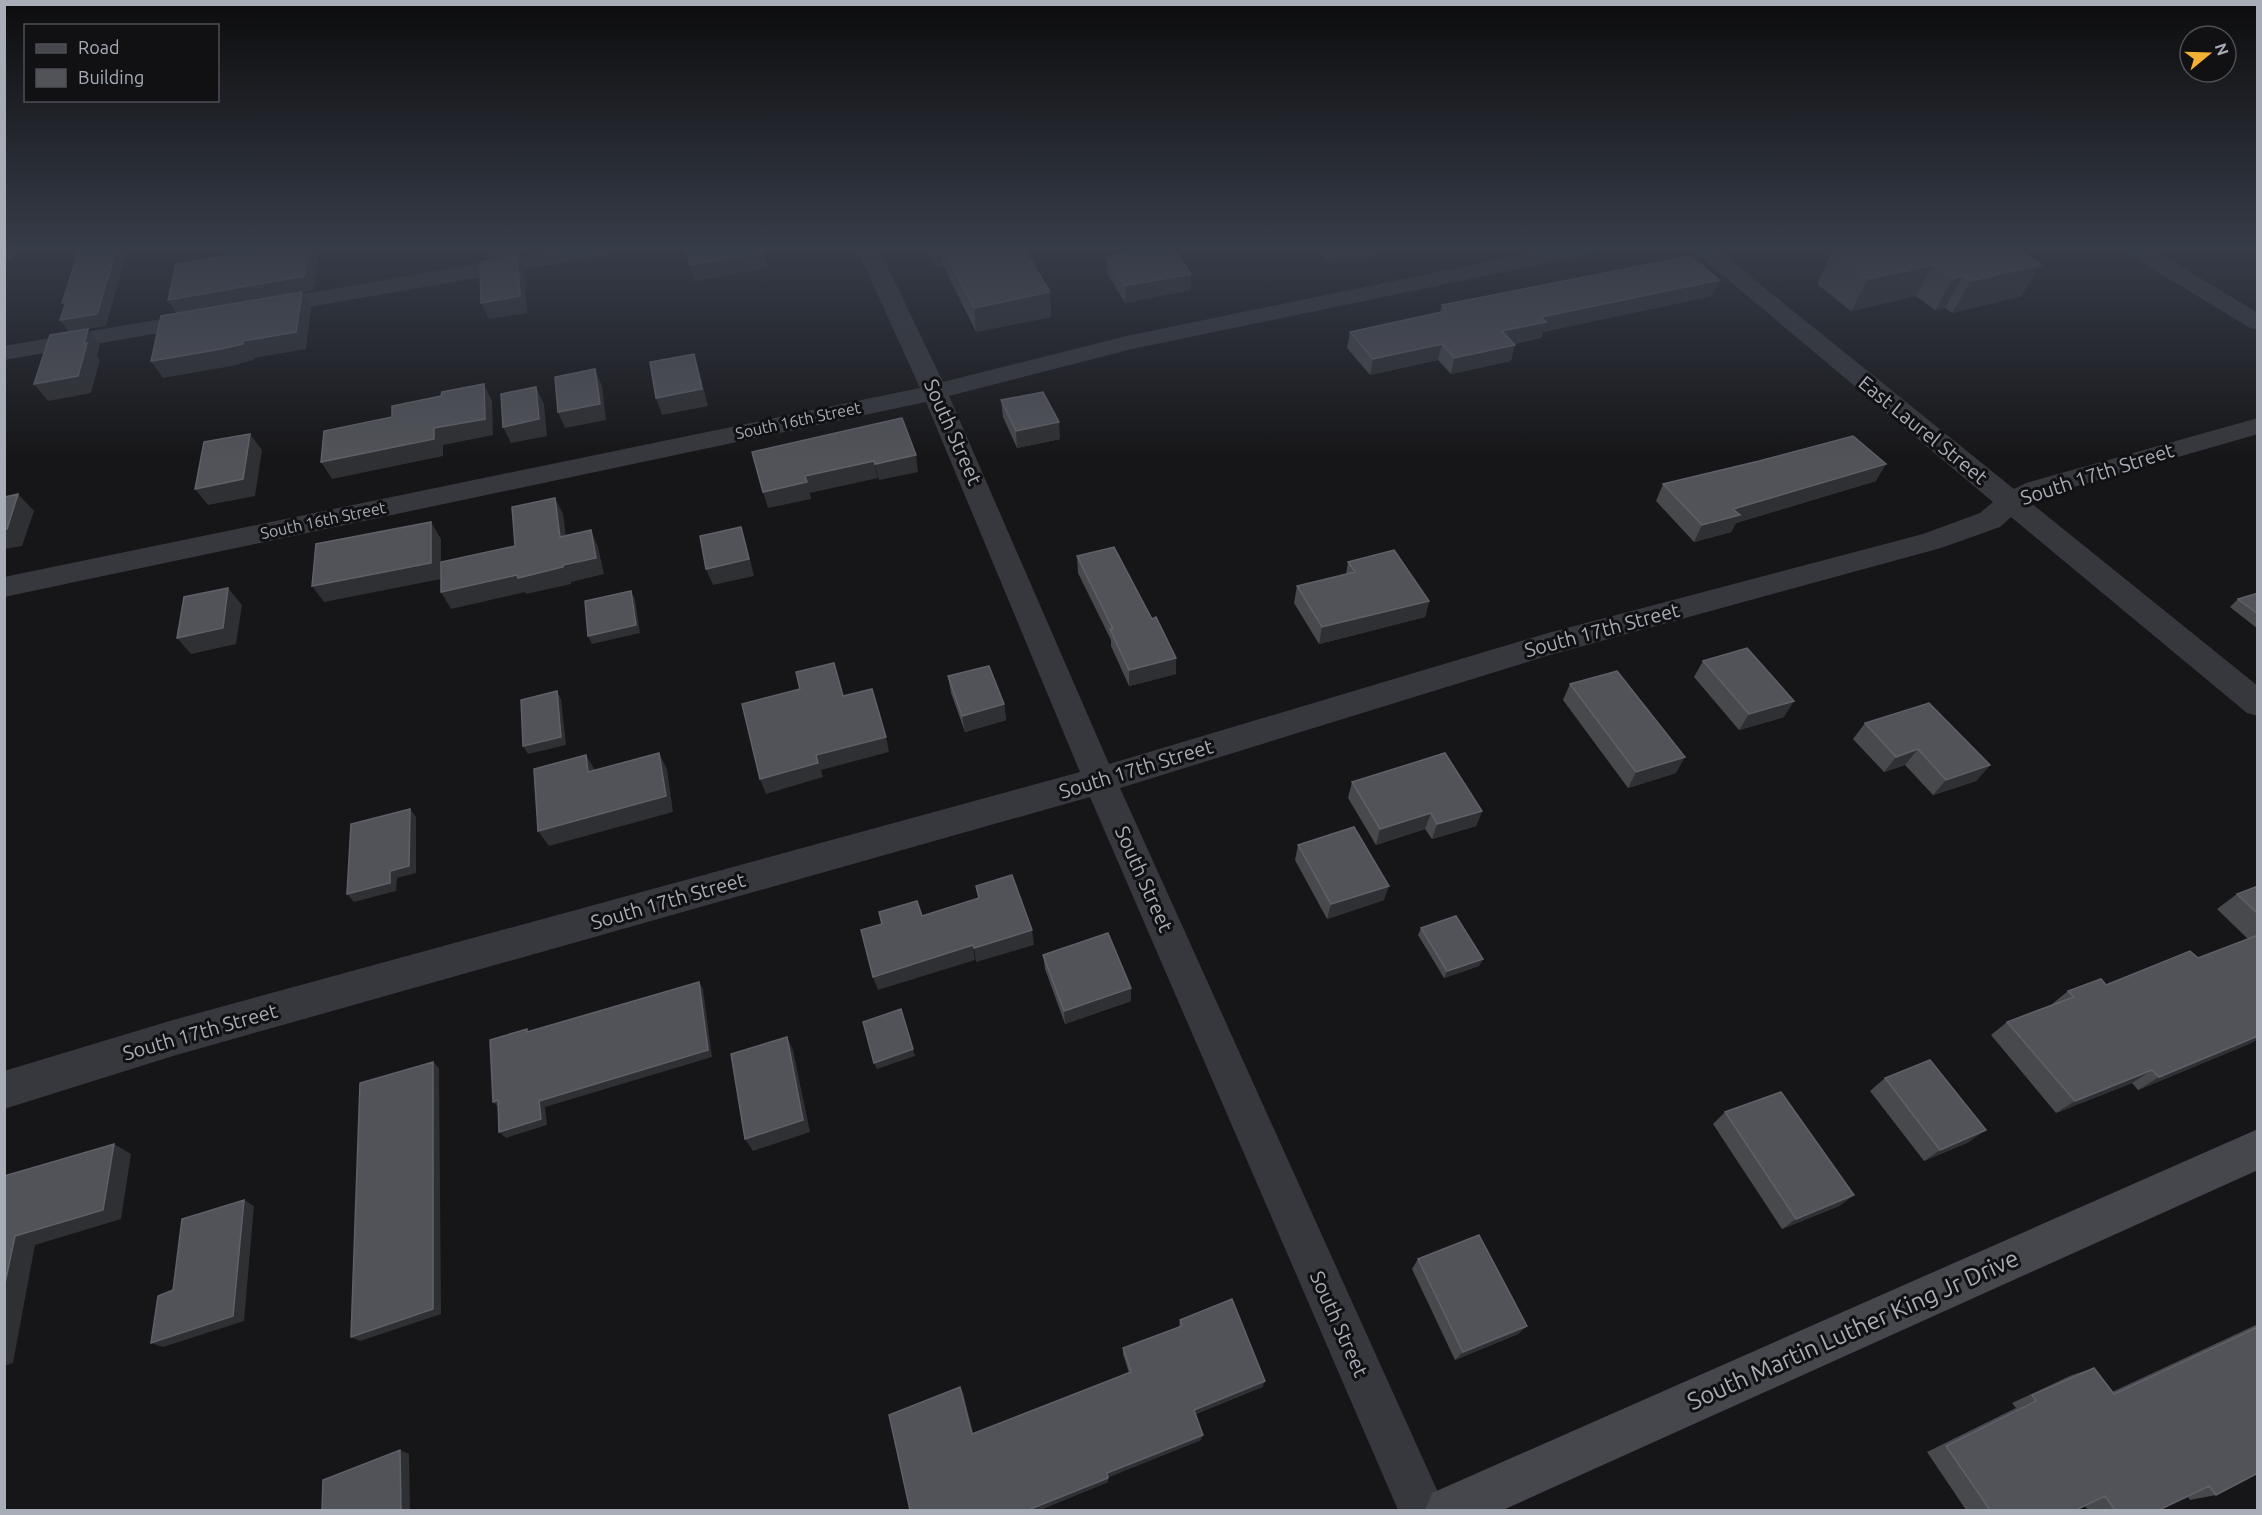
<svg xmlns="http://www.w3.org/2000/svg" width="2262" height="1515" font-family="Ubuntu,sans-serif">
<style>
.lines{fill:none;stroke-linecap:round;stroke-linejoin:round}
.street{fill:#37383d;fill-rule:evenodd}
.secondary{fill:#45474d;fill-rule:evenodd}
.wall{fill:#47494d}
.shaded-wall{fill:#2f3033}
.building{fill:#525359;stroke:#5f6168;stroke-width:1.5}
.labels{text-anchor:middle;stroke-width:6;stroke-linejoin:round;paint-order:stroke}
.far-street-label{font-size:16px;fill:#a8adb8;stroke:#111113}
.street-label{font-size:20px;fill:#a8adb8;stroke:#111113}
.near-street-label{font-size:24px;fill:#a8adb8;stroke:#111113}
</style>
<rect width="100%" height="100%" fill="#161618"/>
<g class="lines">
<path class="street" d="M 575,247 L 624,247 L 621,252 L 613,254 L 263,315 L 255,313 L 251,308 L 255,303 L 263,301 Z
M 856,247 L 878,247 L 943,382 L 1131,335 L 1559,247 L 1602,247 L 1599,252 L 1591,254 L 1132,349 L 949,396 L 1109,764 L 1548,633 L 1923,534 L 1980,513 L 1993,502 L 1689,247 L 1714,247 L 2014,489 L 2026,483 L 2258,418 L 2258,434 L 2046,495 L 2031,503 L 2258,686 L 2258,716 L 2247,713 L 2011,517 L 2000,527 L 1941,548 L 1550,655 L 1120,788 L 1446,1510 L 1398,1510 L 1090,797 L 173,1056 L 4,1109 L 4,1071 L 173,1020 L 1080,772 L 926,402 L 4,597 L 4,577 L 920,388 Z
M 2122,247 L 2149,247 L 2258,313 L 2258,330 L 2250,328 L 2125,252 Z
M 203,312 L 211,314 L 215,319 L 211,324 L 4,360 L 4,346 Z"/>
<path class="secondary" d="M 4,247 L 18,247 L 12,259 L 4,261 Z
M 2258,1129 L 2258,1170 L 1503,1510 L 1425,1510 L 1432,1493 Z"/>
</g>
<path class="wall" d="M 926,247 L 1023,247 L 1050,292 L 1051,317 L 976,332 L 943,265 L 935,267 Z
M 1316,247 L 1419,247 L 1331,264 Z
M 1834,247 L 2014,247 L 2041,265 L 2021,296 L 1952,313 L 1945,308 L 1935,310 L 1916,296 L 1851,311 L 1817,284 Z
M 1106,257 L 1191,274 L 1190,290 L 1125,303 L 1107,273 Z
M 1719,280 L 1712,296 L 1543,332 L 1541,338 L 1514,344 L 1511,361 L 1451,374 L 1438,360 L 1370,375 L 1347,348 L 1350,332 L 1440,312 L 1442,305 Z
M 1001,400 L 1060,439 L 1017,448 L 1003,417 Z
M 1876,481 L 1736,523 L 1731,532 L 1694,542 L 1656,501 L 1663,484 Z
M 1077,556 L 1152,619 L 1176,658 L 1176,674 L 1129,686 L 1111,646 L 1111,640 L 1078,573 Z
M 1348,562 L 1429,601 L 1425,617 L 1319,644 L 1294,603 L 1297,586 L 1346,574 Z
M 2258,593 L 2258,629 L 2230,607 L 2238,599 Z
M 1703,661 L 1784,717 L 1739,730 L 1694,677 Z
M 948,676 L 1004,704 L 1006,720 L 965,732 L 951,693 Z
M 1570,684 L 1676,773 L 1628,788 L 1563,700 Z
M 1865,723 L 1990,765 L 1976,781 L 1933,795 L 1905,765 L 1884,772 L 1853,739 Z
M 1352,782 L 1482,811 L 1476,826 L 1432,839 L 1425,829 L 1376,845 L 1348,798 Z
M 1298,845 L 1384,900 L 1327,919 L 1295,860 Z
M 2258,886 L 2258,1039 L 2249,1044 L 2138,1090 L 2132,1083 L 2056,1113 L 1991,1035 L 2007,1022 L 2051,1005 L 2068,991 L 2106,985 L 2198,958 L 2248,939 L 2217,909 L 2237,894 Z
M 1421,928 L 1483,959 L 1479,966 L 1444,978 L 1418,935 Z
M 1043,955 L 1131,1001 L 1065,1024 L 1045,969 Z
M 1885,1078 L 1969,1142 L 1924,1161 L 1870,1091 Z
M 1725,1112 L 1854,1195 L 1839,1206 L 1782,1229 L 1713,1124 Z
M 1418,1259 L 1527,1326 L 1518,1334 L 1455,1360 L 1412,1269 Z
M 1180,1320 L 1265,1381 L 1262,1387 L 1196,1414 L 1201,1440 L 1108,1477 L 1108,1482 L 1040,1510 L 910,1510 L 960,1387 L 963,1393 L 973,1434 L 1129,1373 L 1123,1354 L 1123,1348 L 1179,1327 Z
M 2258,1324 L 2258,1473 L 2216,1495 L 2190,1500 L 2188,1497 L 2159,1510 L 2088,1510 L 2085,1506 L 2076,1510 L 1966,1510 L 1927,1452 L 2016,1408 L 2012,1403 L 2072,1375 L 2094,1368 L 2112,1392 Z"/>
<path class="shaded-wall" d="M 117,247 L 128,247 L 106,326 L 88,329 L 100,345 L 97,356 L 100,360 L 91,393 L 48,401 L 34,384 L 69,332 L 60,320 Z
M 309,247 L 319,247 L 314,290 L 177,314 L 168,300 Z
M 380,247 L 422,247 L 422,248 L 383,254 Z
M 481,247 L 522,247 L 523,254 L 487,260 Z
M 932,247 L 941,247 L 943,265 L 935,267 Z
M 1333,247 L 1419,247 L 1331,264 Z
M 764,252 L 768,268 L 695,281 L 690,265 Z
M 517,255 L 524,272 L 527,313 L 489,319 L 481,303 Z
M 1933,265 L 1916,296 L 1851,311 L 1868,279 Z
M 2041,265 L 2021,296 L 1952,313 L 1971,281 Z
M 1191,274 L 1190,290 L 1125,303 L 1125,286 Z
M 1963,276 L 1945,308 L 1935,310 L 1953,279 Z
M 1719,280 L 1712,296 L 1543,332 L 1541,338 L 1498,347 L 1502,331 L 1541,317 Z
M 302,292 L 311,309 L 306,349 L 254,358 L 253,360 L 232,366 L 163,378 L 151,361 L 243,341 Z
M 1050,292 L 1051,317 L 976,332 L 974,308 Z
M 1442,344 L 1438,360 L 1370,375 L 1373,359 Z
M 1515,345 L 1511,361 L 1451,374 L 1454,358 Z
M 694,354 L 699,370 L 708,406 L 662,415 L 656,398 Z
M 595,369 L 602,386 L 606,420 L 565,428 L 558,412 Z
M 484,384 L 492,401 L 493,435 L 443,445 L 443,456 L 332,479 L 321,462 L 434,428 Z
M 536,387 L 544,404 L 547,436 L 511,443 L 503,427 Z
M 1059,422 L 1060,439 L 1017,448 L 1016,431 Z
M 250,434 L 262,450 L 255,496 L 208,505 L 195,489 Z
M 916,455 L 918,472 L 879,480 L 875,464 Z
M 874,461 L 878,478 L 810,493 L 811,499 L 768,508 L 763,492 L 805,476 Z
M 1886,464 L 1876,481 L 1736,523 L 1731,532 L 1694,542 L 1702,525 L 1733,509 Z
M 18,494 L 34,511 L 22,546 L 4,549 L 4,529 Z
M 555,498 L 563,514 L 568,554 L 560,537 Z
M 431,522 L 441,539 L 441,579 L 324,602 L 312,586 Z
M 741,527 L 746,543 L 754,576 L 713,585 L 706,569 Z
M 591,530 L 598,547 L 604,574 L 571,582 L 571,584 L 526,594 L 525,592 L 451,609 L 441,592 L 563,565 Z
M 228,588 L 242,605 L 236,644 L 191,654 L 177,638 Z
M 631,591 L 635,599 L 640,633 L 592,644 L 588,636 Z
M 1429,601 L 1425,617 L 1319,644 L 1322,627 Z
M 1176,658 L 1176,674 L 1129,686 L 1129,670 Z
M 557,691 L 561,699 L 566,745 L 528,754 L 523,746 Z
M 1794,701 L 1784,717 L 1739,730 L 1749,714 Z
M 1004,704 L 1006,720 L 965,732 L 962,716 Z
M 886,737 L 889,752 L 821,770 L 823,777 L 766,794 L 760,779 L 816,755 Z
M 1918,749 L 1905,765 L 1884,772 L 1896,757 Z
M 659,753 L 667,769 L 673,812 L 549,846 L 538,831 Z
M 586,755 L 595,770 L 588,772 Z
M 1685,757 L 1676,773 L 1628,788 L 1636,772 Z
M 1990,765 L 1976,781 L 1933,795 L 1946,780 Z
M 410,809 L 416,817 L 416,873 L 397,878 L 396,891 L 354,902 L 347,894 L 390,871 Z
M 1482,811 L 1476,826 L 1432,839 L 1437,824 Z
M 1431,813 L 1425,829 L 1376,845 L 1380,829 Z
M 1389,886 L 1384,900 L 1327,919 L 1331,904 Z
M 1032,930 L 1034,945 L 976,962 L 974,948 Z
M 973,945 L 975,960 L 878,990 L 873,977 Z
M 1483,959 L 1479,966 L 1444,978 L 1447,971 Z
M 699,982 L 703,989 L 712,1057 L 545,1107 L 547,1125 L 506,1138 L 499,1132 L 539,1101 Z
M 1131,988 L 1131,1001 L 1065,1024 L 1064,1011 Z
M 901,1009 L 915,1056 L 877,1069 L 874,1063 Z
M 2258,1036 L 2258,1039 L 2249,1044 L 2138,1090 L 2159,1077 Z
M 787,1037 L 793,1050 L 810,1132 L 753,1151 L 745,1139 Z
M 433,1062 L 439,1068 L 441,1314 L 360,1341 L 351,1337 Z
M 2152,1070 L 2132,1083 L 2056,1113 L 2075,1101 Z
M 498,1100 L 499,1108 L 493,1102 Z
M 1986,1130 L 1969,1142 L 1924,1161 L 1940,1150 Z
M 114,1144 L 131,1154 L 121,1219 L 35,1245 L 13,1363 L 4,1366 L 4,1288 L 15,1236 Z
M 1854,1195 L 1839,1206 L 1782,1229 L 1796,1219 Z
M 244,1200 L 254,1206 L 244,1321 L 163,1347 L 151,1343 Z
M 1527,1326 L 1518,1334 L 1455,1360 L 1463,1352 Z
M 1265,1381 L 1262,1387 L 1193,1415 L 1194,1410 Z
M 960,1387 L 963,1393 L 975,1440 L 972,1434 Z
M 1203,1435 L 1201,1440 L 1107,1478 L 1107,1473 Z
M 400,1450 L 409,1454 L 410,1510 L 401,1510 Z
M 1108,1478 L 1108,1482 L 1040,1510 L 1028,1510 Z"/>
<path class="building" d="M 80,247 L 117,247 L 97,314 L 60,320 L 66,302 L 62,303 Z
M 226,247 L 309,247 L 305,276 L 168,300 L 176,264 L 224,256 Z
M 686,247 L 763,247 L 764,252 L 690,265 Z
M 943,247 L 1023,247 L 1050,292 L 974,308 Z
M 1154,247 L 1172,247 L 1191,274 L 1125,286 L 1106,257 Z
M 1851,247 L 2014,247 L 2041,265 L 1971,281 L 1963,276 L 1953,279 L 1933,265 L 1868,279 L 1832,253 L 1852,248 Z
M 517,255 L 520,296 L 481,303 L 480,262 Z
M 1691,256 L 1719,280 L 1541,317 L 1546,322 L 1502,331 L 1515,345 L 1454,358 L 1442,344 L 1373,359 L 1350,332 L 1446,311 L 1442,305 Z
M 302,292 L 296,332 L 243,341 L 243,344 L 221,349 L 151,361 L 161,316 Z
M 88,329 L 84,344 L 87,343 L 78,376 L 34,384 L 50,335 Z
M 694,354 L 702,389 L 656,398 L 650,362 Z
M 595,369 L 600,404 L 558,412 L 555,377 Z
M 484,384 L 485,419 L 434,428 L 434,439 L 321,462 L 324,431 L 392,417 L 392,406 L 441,396 L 442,392 Z
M 536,387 L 539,419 L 503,427 L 501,394 Z
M 1043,392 L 1059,422 L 1016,431 L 1001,400 Z
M 902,418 L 916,455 L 875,464 L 874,461 L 805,476 L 807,482 L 763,492 L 752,452 Z
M 250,434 L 243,479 L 195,489 L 204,442 Z
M 1853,436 L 1886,464 L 1733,509 L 1740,515 L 1702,525 L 1663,484 L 1759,461 Z
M 18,494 L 7,529 L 4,529 L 4,497 Z
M 555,498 L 560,537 L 591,530 L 596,558 L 563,565 L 563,567 L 518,578 L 517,575 L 441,592 L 441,562 L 515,546 L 512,507 Z
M 431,522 L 431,563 L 312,586 L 316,544 Z
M 741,527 L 749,559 L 706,569 L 700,536 Z
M 1114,547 L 1152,619 L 1156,617 L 1176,658 L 1129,670 L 1110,629 L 1113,629 L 1077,556 Z
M 1394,550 L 1429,601 L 1322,627 L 1297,586 L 1355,572 L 1348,562 Z
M 228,588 L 223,628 L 177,638 L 184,597 Z
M 631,591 L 636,625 L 588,636 L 585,601 Z
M 2258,593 L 2258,614 L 2238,599 Z
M 1747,648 L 1794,701 L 1749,714 L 1703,661 Z
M 834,663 L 843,696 L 872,689 L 886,737 L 816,755 L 818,763 L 760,779 L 742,704 L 800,689 L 796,672 Z
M 989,666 L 1004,704 L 962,716 L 948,676 Z
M 1617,671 L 1685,757 L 1636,772 L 1570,684 Z
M 557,691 L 561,737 L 523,746 L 521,700 Z
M 1929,703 L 1990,765 L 1946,780 L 1918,749 L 1896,757 L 1865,723 Z
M 659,753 L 666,796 L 538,831 L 534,769 L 586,755 L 588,772 Z
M 1445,753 L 1482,811 L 1437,824 L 1431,813 L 1380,829 L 1352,782 Z
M 410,809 L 409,866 L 390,871 L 390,883 L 347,894 L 351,824 Z
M 1354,827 L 1389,886 L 1331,904 L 1298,845 Z
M 1012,875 L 1032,930 L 974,948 L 973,945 L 873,977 L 861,930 L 882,924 L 879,912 L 917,901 L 922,916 L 979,898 L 976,886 Z
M 2258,886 L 2258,914 L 2237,894 Z
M 1456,916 L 1483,959 L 1447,971 L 1421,928 Z
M 1108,933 L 1131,988 L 1064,1011 L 1043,955 Z
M 2258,935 L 2258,1036 L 2159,1077 L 2152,1070 L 2075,1101 L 2007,1022 L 2074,997 L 2068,991 L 2101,979 L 2106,985 L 2190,951 L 2198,958 Z
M 699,982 L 708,1050 L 539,1101 L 541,1119 L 499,1132 L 498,1100 L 493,1102 L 490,1040 L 527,1029 L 527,1032 Z
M 901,1009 L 913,1049 L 874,1063 L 863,1022 Z
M 787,1037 L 803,1120 L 745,1139 L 731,1054 Z
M 1930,1060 L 1986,1130 L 1940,1150 L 1885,1078 Z
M 433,1062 L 433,1309 L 351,1337 L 360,1083 Z
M 1781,1092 L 1854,1195 L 1796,1219 L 1725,1112 Z
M 114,1144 L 103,1210 L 15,1236 L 4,1288 L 4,1176 Z
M 244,1200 L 233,1316 L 151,1343 L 158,1296 L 173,1290 L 182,1219 Z
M 1479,1235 L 1527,1326 L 1463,1352 L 1418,1259 Z
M 1232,1299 L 1265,1381 L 1194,1410 L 1203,1435 L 1107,1473 L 1108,1478 L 1028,1510 L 910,1510 L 889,1415 L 960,1387 L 972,1434 L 1131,1372 L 1123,1348 L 1182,1326 L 1180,1320 Z
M 2258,1327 L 2258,1473 L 2216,1495 L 2209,1486 L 2159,1510 L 2115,1510 L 2105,1496 L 2076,1510 L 1990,1510 L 1946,1446 L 2036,1401 L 2032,1395 L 2094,1368 L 2114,1394 Z
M 400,1450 L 401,1510 L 322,1510 L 323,1480 Z"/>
<linearGradient id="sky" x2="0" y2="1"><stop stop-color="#0c0c0d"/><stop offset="0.54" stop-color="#363c48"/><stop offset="1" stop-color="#363c48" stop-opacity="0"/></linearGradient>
<rect width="2262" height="459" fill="url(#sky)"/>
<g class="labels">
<g class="far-street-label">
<text transform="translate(798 420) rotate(-12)" y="6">South 16th Street</text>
<text transform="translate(323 520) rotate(-12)" y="6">South 16th Street</text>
</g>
<g class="street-label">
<text transform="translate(1923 430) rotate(39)" y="7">East Laurel Street</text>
<text transform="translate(953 432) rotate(66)" y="7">South Street</text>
<text transform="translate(2097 474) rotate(-18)" y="7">South 17th Street</text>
<text transform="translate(1602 630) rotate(-15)" y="7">South 17th Street</text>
<text transform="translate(1136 769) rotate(-17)" y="7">South 17th Street</text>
<text transform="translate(1144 879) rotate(66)" y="7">South Street</text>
<text transform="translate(668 901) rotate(-16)" y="7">South 17th Street</text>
<text transform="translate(200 1032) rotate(-16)" y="7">South 17th Street</text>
<text transform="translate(1339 1324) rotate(66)" y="7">South Street</text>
</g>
<g class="near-street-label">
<text transform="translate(1853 1330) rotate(-24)" y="8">South Martin Luther King Jr Drive</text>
</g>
</g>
<rect width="2262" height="1515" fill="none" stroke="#a8adb8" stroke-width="12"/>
<rect x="24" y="24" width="195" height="78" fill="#111113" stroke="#4d4f55" stroke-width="1.5"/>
<rect x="36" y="44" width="30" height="9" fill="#45474d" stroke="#4d4f55" stroke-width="1.5"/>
<text x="78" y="54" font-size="18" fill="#a8adb8">Road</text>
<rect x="36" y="69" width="30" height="18" fill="#525359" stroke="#4d4f55" stroke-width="1.5"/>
<text x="78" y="84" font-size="18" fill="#a8adb8">Building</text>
<g transform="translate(2208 54) rotate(71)"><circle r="28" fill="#111113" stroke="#4d4f55" stroke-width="1.5"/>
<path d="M0-4.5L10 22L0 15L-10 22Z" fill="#f2b134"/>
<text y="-9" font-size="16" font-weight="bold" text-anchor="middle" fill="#a8adb8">N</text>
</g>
</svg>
